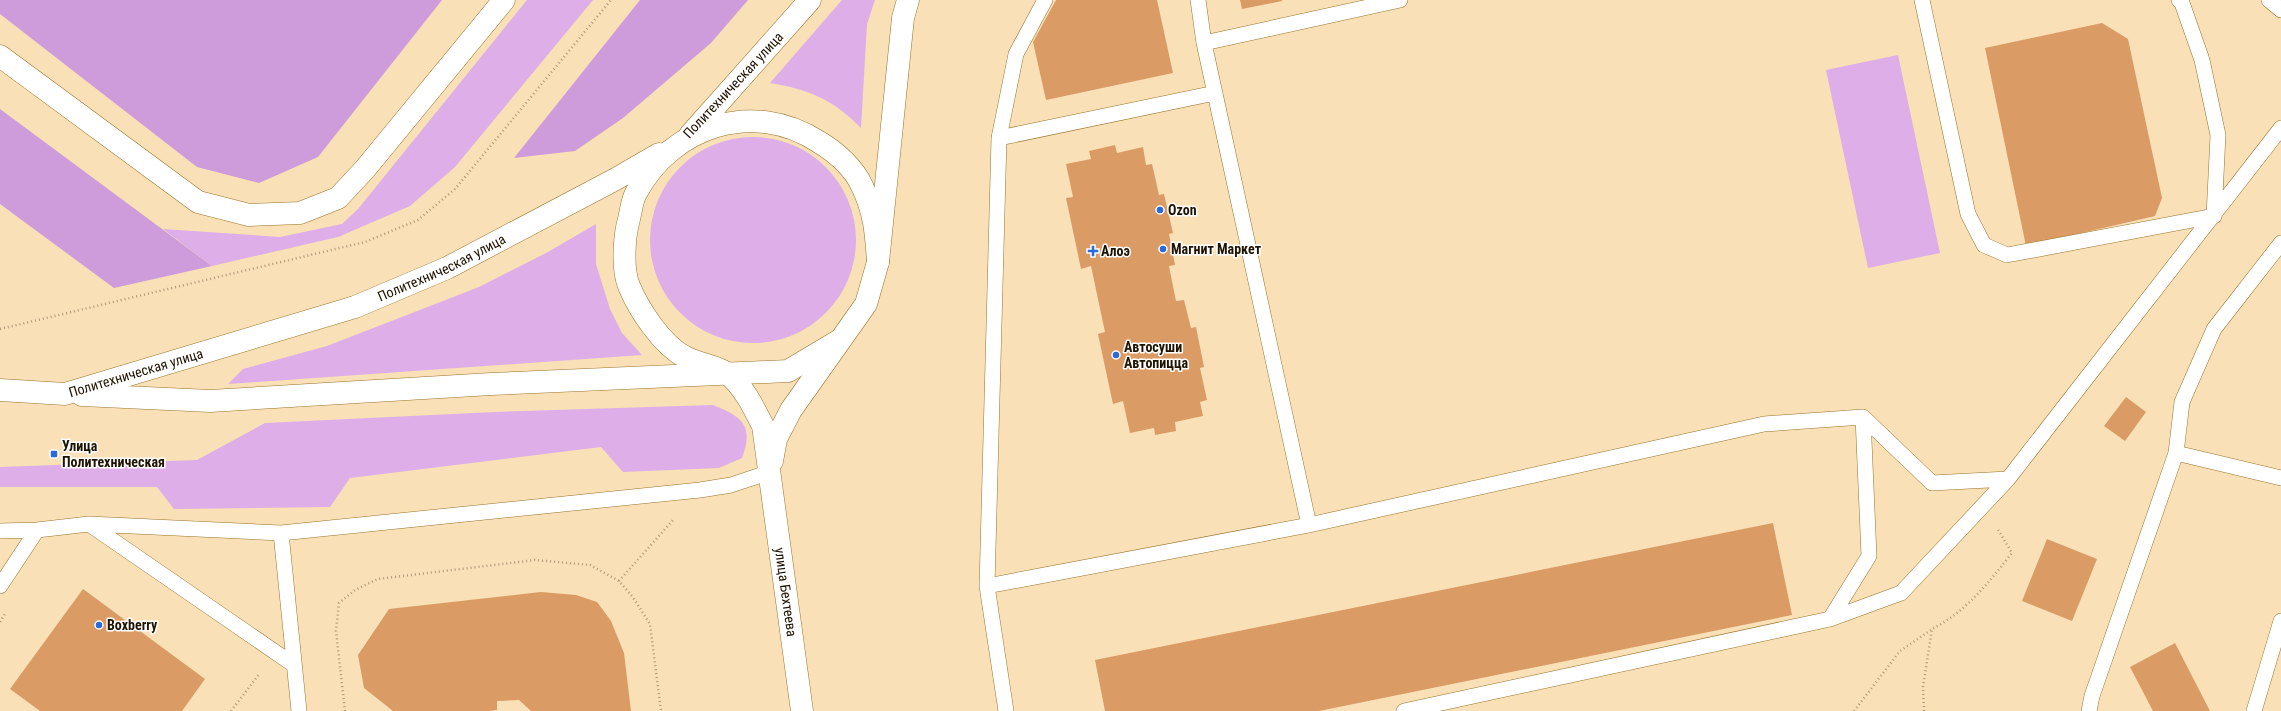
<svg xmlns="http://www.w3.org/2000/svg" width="2281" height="711" font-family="'Roboto Condensed',sans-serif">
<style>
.green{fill:#ddaee7}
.forest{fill:#cf9cdb}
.building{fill:#db9b65}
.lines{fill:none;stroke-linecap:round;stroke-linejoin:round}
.lane-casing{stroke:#99732a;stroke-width:16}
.street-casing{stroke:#99732a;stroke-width:23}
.path{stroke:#ad9978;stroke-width:2.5;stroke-dasharray:1 3;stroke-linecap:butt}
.lane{stroke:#fff;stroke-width:15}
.street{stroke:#fff;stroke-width:22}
.poi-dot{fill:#296bd8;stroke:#fff;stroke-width:1.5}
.labels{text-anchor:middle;stroke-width:3;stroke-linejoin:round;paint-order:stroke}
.street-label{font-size:14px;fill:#1e1200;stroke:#fff}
.poi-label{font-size:14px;font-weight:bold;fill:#1e1200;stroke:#fff;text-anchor:start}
</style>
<rect width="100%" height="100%" fill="#f9e0b7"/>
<path class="green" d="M 527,0 L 593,0 L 455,167 L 410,206 L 338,237 L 212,266 L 163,229 L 280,237 L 342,224 L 358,209 Z
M 842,0 L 875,0 L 867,24 L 861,128 C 834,100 808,89 770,83 Z
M 1898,55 L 1940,253 L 1868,268 L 1826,70 Z
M650 240a103 103 0 1 1 206 0a103 103 0 1 1-206 0Z
M 596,224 L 596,264 L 610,309 L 622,333 L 642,355 L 228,384 L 243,369 L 327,346 L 479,287 L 548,252 Z
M 713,405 C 743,417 754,426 742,458 L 719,468 L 623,472 L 601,447 L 350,478 L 330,507 L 174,509 L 157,487 L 0,487 L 0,467 L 197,460 L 265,423 L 495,412 Z"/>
<path class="forest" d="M 0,0 L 442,0 L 318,157 L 259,183 L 197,167 L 0,14 Z
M 640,0 L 748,0 L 711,43 L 623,118 L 575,151 L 514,158 Z
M 0,109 L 212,266 L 114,288 L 0,204 Z"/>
<path class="building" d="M 1056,0 L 1157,0 L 1173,73 L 1046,100 L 1033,42 Z
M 1240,0 L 1282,0 L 1282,1 L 1242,9 Z
M 2102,23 L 2128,39 L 2162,198 L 2155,216 L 2026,246 L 1985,48 Z
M 1115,145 L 1117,153 L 1143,147 L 1146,165 L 1152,164 L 1159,195 L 1164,194 L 1173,233 L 1169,234 L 1175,265 L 1169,266 L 1176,301 L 1184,300 L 1191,328 L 1196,327 L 1204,367 L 1200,368 L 1207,400 L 1200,402 L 1203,416 L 1175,422 L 1176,431 L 1155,435 L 1154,428 L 1130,433 L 1123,401 L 1113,404 L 1098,334 L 1105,332 L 1091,266 L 1081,269 L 1066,198 L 1073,197 L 1066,164 L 1091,159 L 1089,151 Z
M 2126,397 L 2146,412 L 2125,441 L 2104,426 Z
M 1773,523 L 1792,615 L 1319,711 L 1105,711 L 1095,660 Z
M 2047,539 L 2097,559 L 2072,621 L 2022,601 Z
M 83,589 L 205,679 L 182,711 L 40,711 L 10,689 Z
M 541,592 L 576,595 L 597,602 L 611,621 L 624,653 L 631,711 L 531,711 L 519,700 L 497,701 L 497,710 L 489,711 L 393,711 L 364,688 L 358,655 L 389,609 Z
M 2175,643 L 2210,711 L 2153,711 L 2130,667 Z"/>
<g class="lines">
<defs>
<path id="lane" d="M 1198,0 L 1204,43 L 1309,525
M 1922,0 L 1968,214 L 1984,245 L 2007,255 L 2214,216 L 2218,135 L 2202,60 L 2182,3 L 2179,0
M 2269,0 L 2281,10
M 1204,43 L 1400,0
M 999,138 L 1215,93
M 2176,453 L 2281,478
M 89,524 L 294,665
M 0,531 L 37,530 L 89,524 L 281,533 L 700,490 L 731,485 L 770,472
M 281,533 L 299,711
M 0,586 L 37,530
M 987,586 L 999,138 L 1016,54 L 1045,0
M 1830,619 L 1869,556 L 1863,417 L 1932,483 L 2008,479
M 1006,711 L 987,586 L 1309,525 L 1764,424 L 1863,417
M 1404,711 L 1830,619 L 1901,593 L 2008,479 L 2281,128
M 2089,711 L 2092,696 L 2176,453 L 2182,402 L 2214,329 L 2281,243
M 2254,711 L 2281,621"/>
<g id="street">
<path d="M 0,56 L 198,202 L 249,215 L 300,213 L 338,198 L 365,169 L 504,0"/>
<path d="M 690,135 L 810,0"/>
<path id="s1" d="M 0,390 L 65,394 L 355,307 L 447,268 L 614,180 L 659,154"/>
<path d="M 82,395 L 210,401 L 491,384 L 788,371 L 840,340"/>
<path d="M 772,461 L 776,439 L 791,410 L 866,304 L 878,262 L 903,18 L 908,0"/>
<path d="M 802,711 L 763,426 C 754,408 744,387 728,374 C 717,366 698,364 685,357 C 662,345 639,310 629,286 C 622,269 624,237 629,219 C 631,211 632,200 636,193 C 672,126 753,99 819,142 C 836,152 854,168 862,186 C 875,213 876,233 878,262"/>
</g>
</defs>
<use href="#lane" class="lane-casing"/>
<use href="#street" class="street-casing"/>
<path class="path" d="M 0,329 L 365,242 L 418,220 L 455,189 L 611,0
M 619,581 L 673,520
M 0,622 L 6,612
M 231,711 L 260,673
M 345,711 L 336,631 L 339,603 L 355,590 L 378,579 L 535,560 L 590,565 L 619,581 L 632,596 L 650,624 L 661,711
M 1854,711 L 1900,651 L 1931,630
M 1924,711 L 1923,687 L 1932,629 C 1967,611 1988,583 2012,553 L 1997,528"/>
<use href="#lane" class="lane"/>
<use href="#street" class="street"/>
</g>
<g class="poi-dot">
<circle cx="1160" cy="210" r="4"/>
<circle cx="1163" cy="249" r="4"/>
<path d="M1091 245h4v4h4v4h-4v4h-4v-4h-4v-4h4z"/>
<circle cx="1116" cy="355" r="4"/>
<rect x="50" y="450" width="8" height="8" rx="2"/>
<circle cx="99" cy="625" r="4"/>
</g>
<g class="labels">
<g class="street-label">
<text transform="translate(733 85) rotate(-47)" y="5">Политехническая улица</text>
<text dy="5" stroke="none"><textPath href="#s1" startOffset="463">Политехническая улица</textPath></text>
<text dy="5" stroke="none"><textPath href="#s1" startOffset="139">Политехническая улица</textPath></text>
<text transform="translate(786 592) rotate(82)" y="5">улица Бехтеева</text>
</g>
<g class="poi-label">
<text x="1168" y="215">Ozon</text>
<text x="1171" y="254">Магнит Маркет</text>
<text x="1101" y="256">Алоэ</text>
<text x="1124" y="352">Автосуши<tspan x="1124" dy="16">Автопицца</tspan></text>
<text x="62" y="451">Улица<tspan x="62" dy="16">Политехническая</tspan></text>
<text x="107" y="630">Boxberry</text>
</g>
</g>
</svg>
